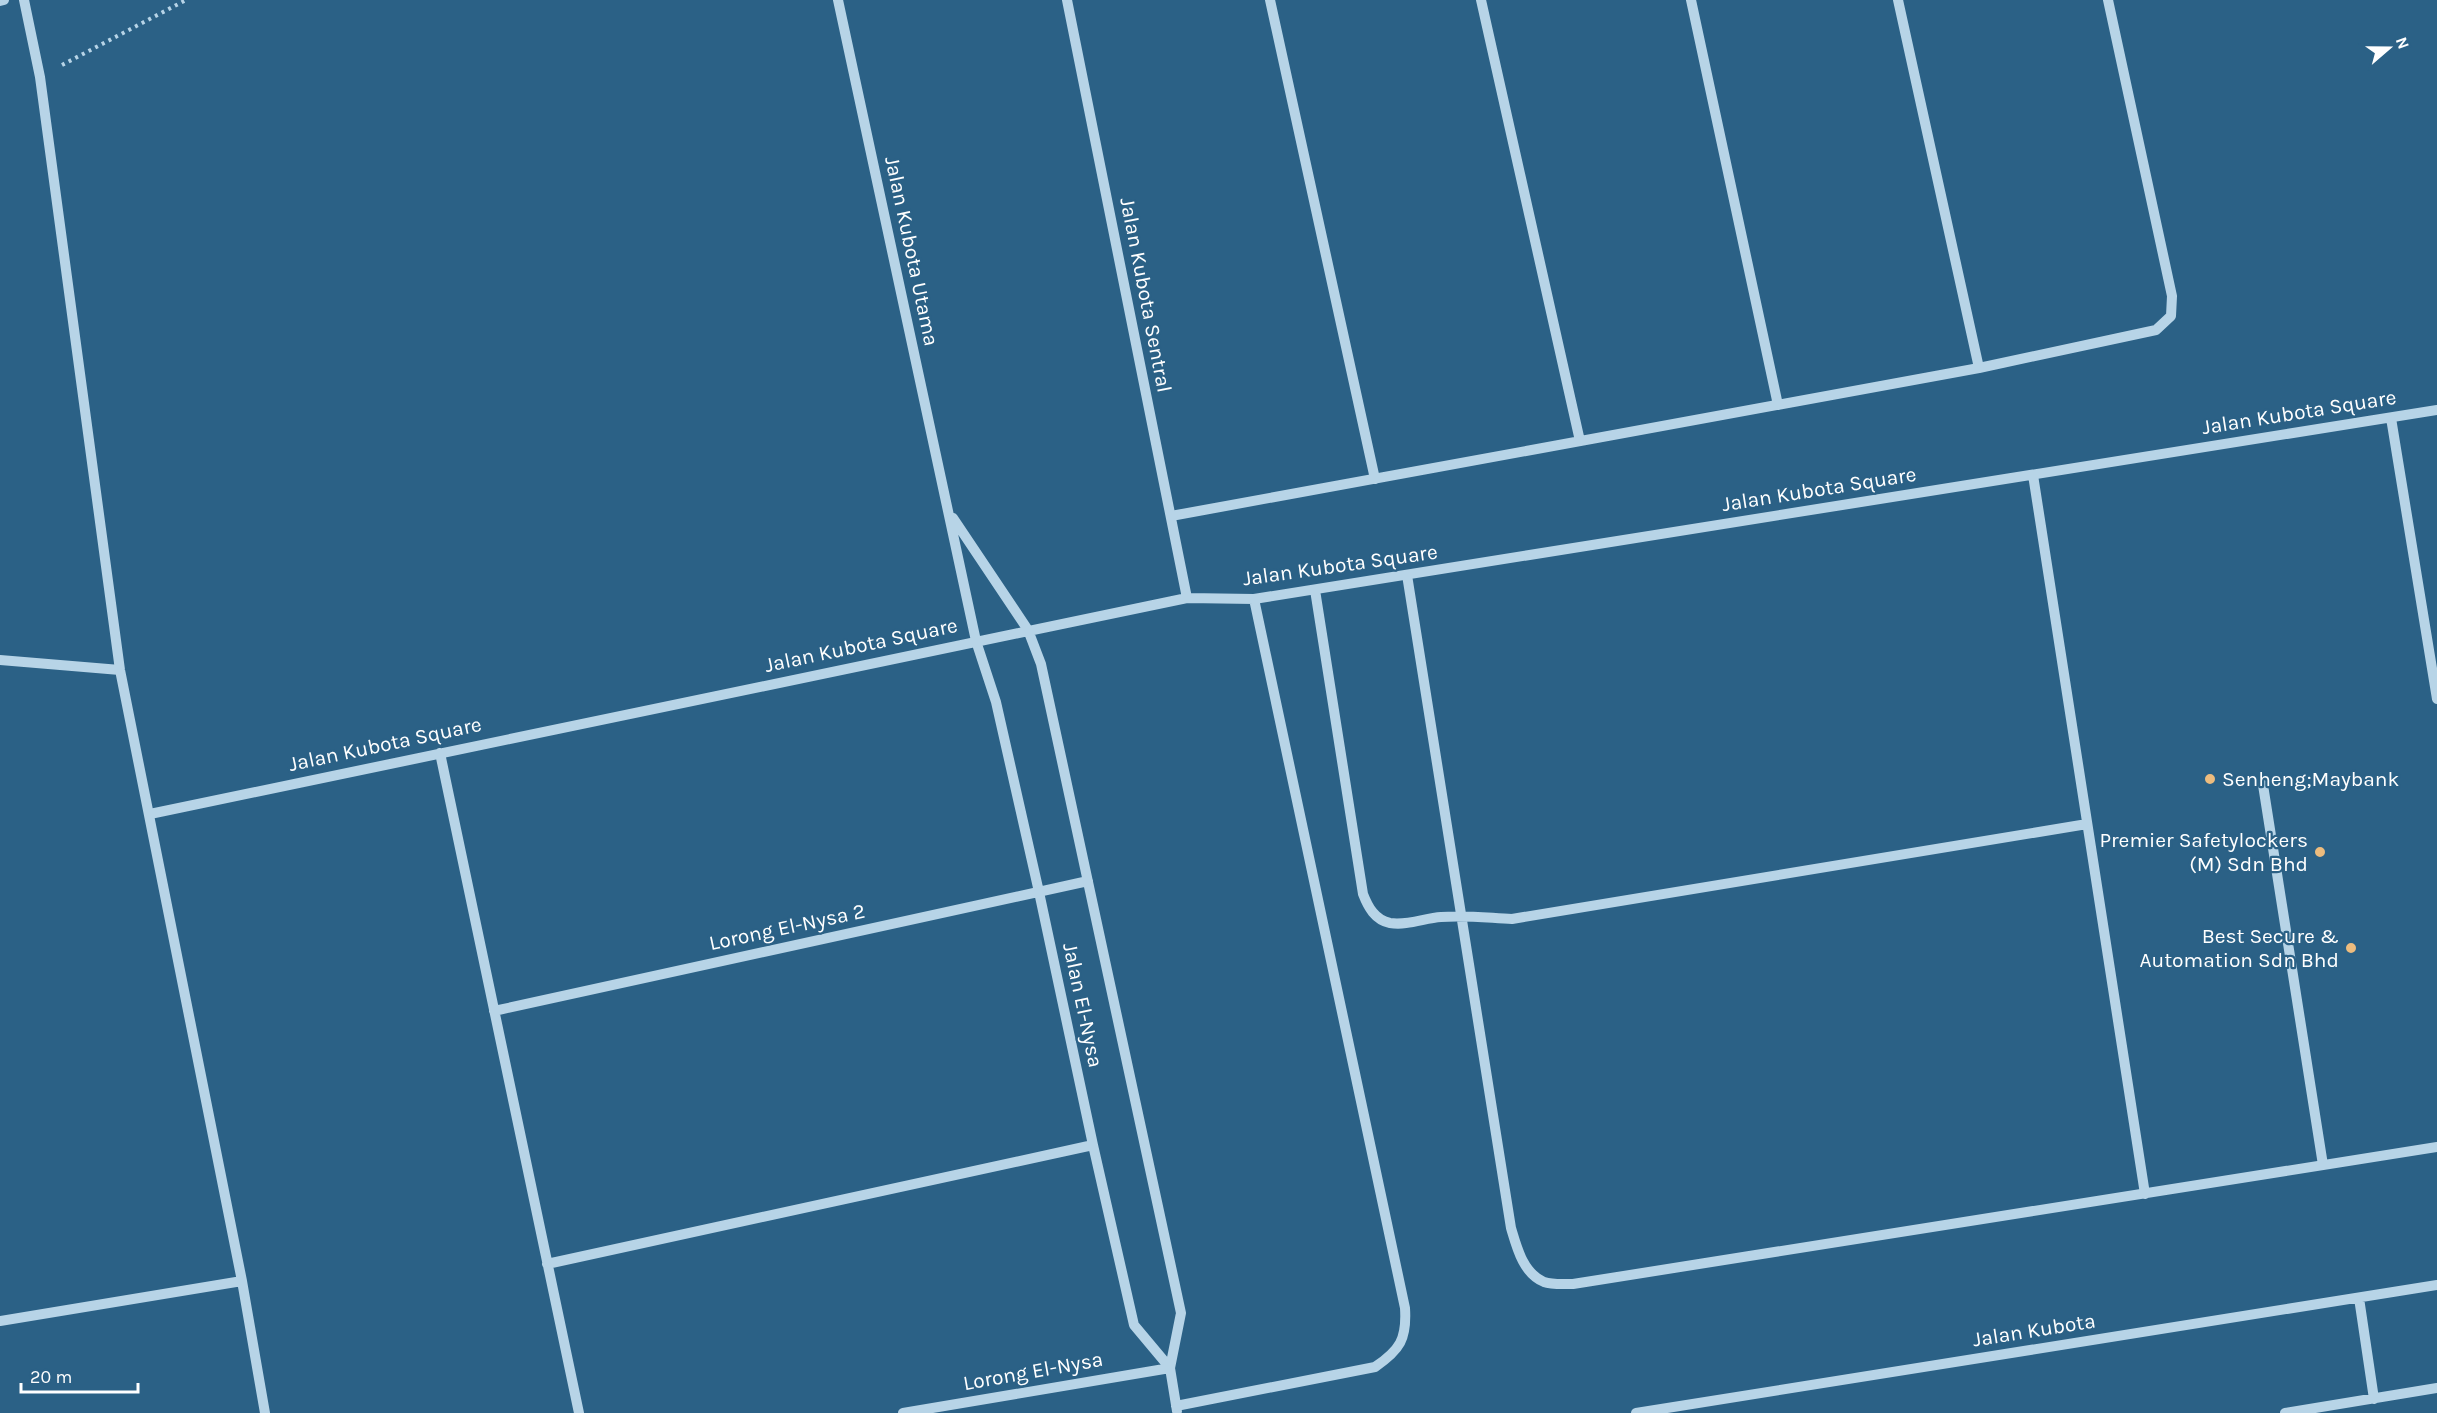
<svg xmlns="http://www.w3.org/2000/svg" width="2437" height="1413" font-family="Karla,sans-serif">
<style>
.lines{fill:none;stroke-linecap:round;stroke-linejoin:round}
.path{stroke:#b7d4e7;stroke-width:4;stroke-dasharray:3 4.5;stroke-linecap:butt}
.minor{stroke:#b7d4e7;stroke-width:10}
.poi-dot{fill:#edbc7e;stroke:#2b6186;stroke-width:2}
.labels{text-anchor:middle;stroke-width:4.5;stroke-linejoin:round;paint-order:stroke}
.street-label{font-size:21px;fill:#fff;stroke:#2b6186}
.poi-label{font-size:21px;fill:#fff;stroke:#2b6186;text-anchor:end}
</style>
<rect width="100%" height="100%" fill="#2b6186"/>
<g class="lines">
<path class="path" d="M 62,65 L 186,0"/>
<path class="minor" d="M 24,0 L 40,77 L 120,670 L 242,1281 L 265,1413
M 838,0 L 976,641 L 996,702 L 1039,892 L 1093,1145 L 1134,1325 L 1170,1368
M 1067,0 L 1187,598
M 1270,0 L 1375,479
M 1481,0 L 1580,441
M 1691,0 L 1778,405
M 1898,0 L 1979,368
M 0,1 L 4,0
M 2391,418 L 2437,699
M 2033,475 L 2145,1194
M 1171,516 L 1979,368 L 2156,330 L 2171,316 L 2172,296 L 2108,0
M 953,518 L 1028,630 L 1041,664 L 1181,1313 L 1170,1368 L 1177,1411
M 1407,575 L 1511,1228 C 1517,1248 1523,1273 1544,1282 C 1552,1285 1564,1284 1573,1284 L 2437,1147
M 1315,590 L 1363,894 C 1368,907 1375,920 1390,923 C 1407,926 1425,918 1441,917 C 1465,915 1489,918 1512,919 L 2087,824
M 0,660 L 120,670
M 440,753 L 579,1413
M 2263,785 L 2323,1165
M 150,814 L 1187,598 L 1254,599 L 2437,410
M 494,1011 L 1088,881
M 547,1264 L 1093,1145
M 2359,1298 L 2374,1399
M 0,1321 L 242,1281
M 1176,1406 L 1375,1367 C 1400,1350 1407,1339 1405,1308 L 1254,599
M 903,1413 L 1170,1368
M 1636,1413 L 2437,1285
M 2285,1413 L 2437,1388"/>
</g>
<g class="poi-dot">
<circle cx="2210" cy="779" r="6"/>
<circle cx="2320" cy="852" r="6"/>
<circle cx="2351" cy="948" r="6"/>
</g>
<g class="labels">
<g class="street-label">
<text transform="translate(912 251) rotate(78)" y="7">Jalan Kubota Utama</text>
<text transform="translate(1146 295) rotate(79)" y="7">Jalan Kubota Sentral</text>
<text transform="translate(2299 412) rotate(-9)" y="7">Jalan Kubota Square</text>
<text transform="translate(1819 489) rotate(-9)" y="7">Jalan Kubota Square</text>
<text transform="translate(1340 565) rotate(-8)" y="7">Jalan Kubota Square</text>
<text transform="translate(861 645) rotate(-12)" y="7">Jalan Kubota Square</text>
<text transform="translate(385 744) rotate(-12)" y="7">Jalan Kubota Square</text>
<text transform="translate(787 927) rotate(-12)" y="7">Lorong El-Nysa 2</text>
<text transform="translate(1083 1005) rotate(78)" y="7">Jalan El-Nysa</text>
<text transform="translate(2034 1330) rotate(-9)" y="7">Jalan Kubota</text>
<text transform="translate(1033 1371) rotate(-10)" y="7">Lorong El-Nysa</text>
</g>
<g class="poi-label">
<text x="2222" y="786" text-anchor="start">Senheng;Maybank</text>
<text x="2308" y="847">Premier Safetylockers<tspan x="2308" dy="24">(M) Sdn Bhd</tspan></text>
<text x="2339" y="943">Best Secure &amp;<tspan x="2339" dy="24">Automation Sdn Bhd</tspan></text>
</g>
</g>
<g transform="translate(2389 48) rotate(70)" stroke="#2b6186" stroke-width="4.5" paint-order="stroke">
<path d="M0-4.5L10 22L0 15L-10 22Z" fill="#ffffff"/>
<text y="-9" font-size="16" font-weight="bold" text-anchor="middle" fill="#ffffff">N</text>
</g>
<path d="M21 1383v9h117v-9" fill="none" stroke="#ffffff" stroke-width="3"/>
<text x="30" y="1383" font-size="18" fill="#ffffff" stroke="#2b6186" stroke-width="4.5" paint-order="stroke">20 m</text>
</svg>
